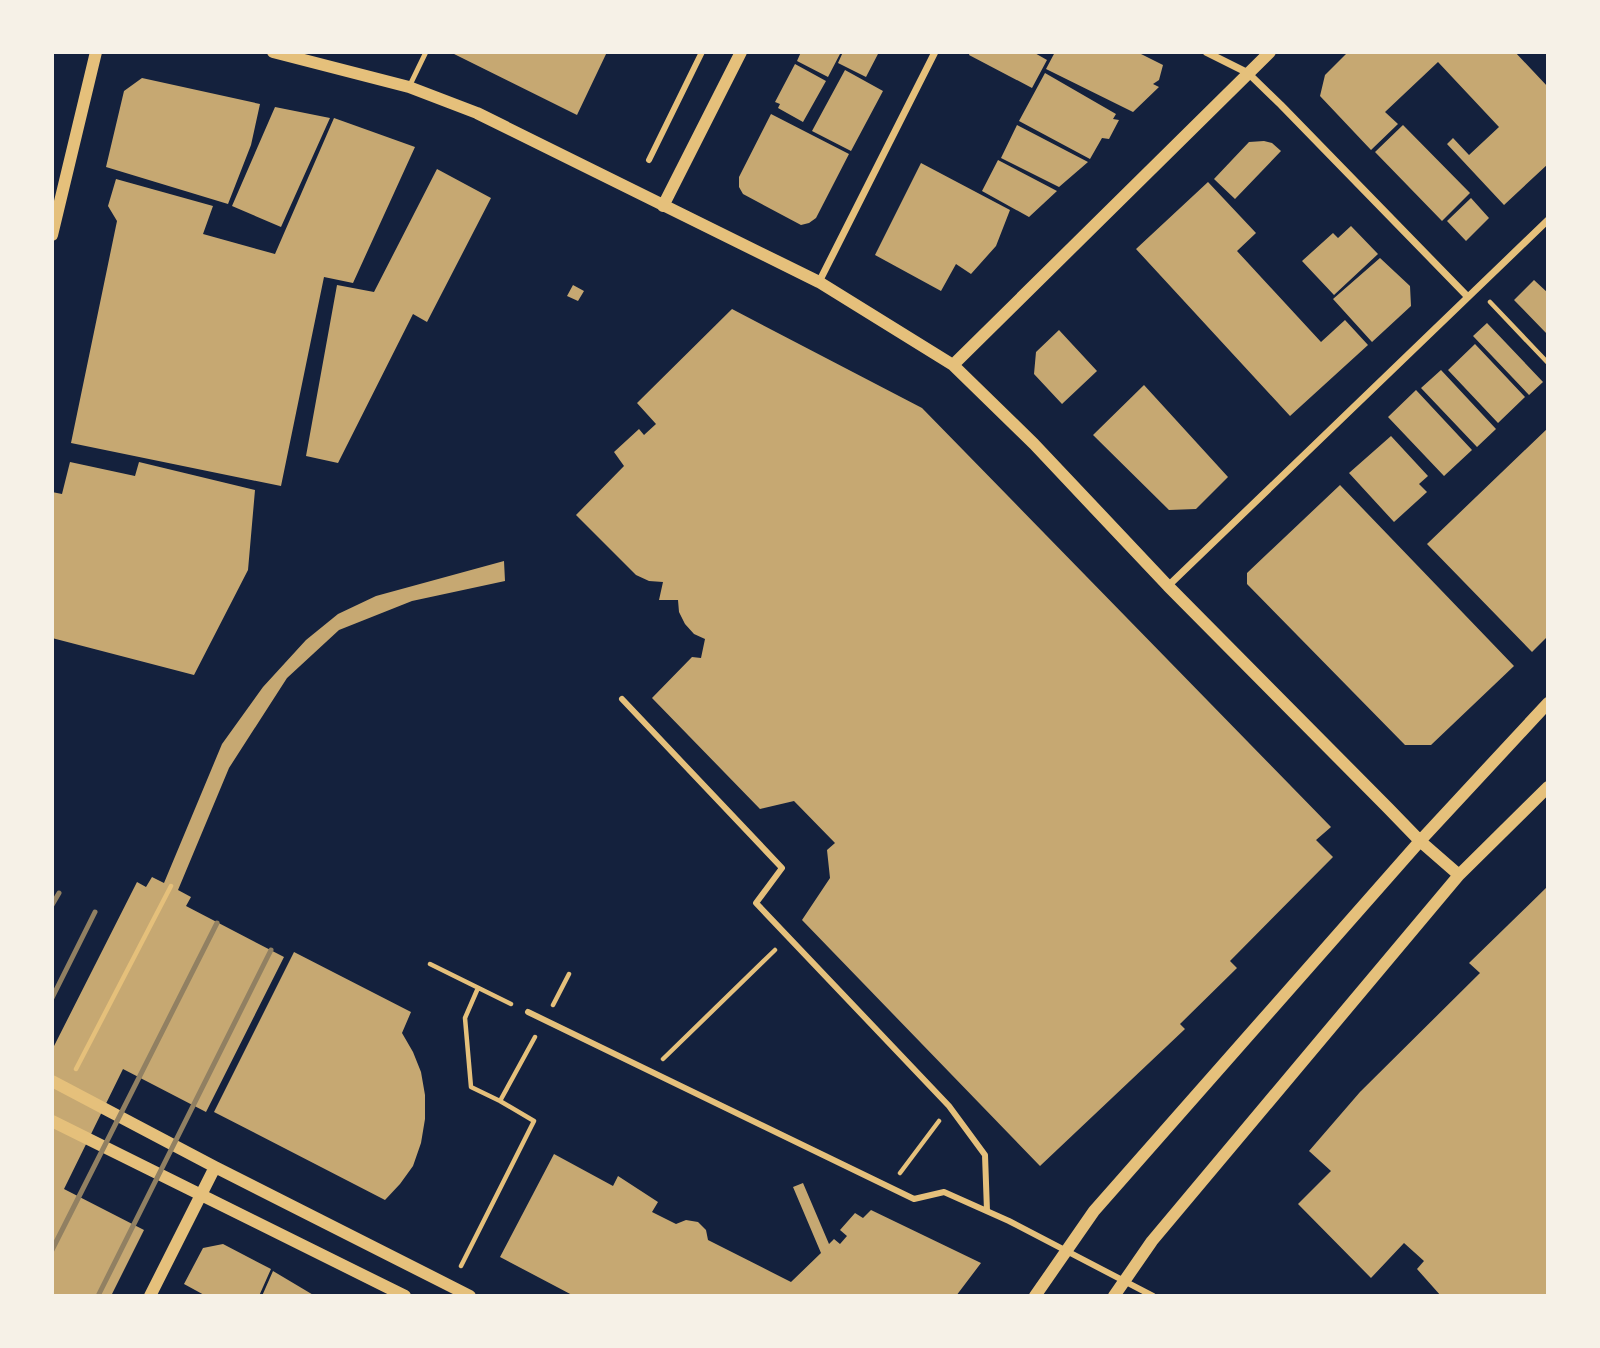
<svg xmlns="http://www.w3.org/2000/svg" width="1600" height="1348" font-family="'IBM Plex Serif',serif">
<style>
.building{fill:#c6a872}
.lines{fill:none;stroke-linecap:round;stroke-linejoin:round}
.path{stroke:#e5c07b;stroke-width:4.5}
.service{stroke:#e5c07b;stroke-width:5}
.pedestrian{stroke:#e5c07b;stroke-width:6}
.minor{stroke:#e5c07b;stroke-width:7}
.tertiary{stroke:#e5c07b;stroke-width:12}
.rail{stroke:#918062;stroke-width:5}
</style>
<rect width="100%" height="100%" fill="#14213d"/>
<path class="building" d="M 450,52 L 607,52 L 577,115 Z
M 801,52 L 841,52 L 828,77 L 797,61 Z
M 843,52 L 879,52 L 866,77 L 838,63 Z
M 970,52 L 1033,52 L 1047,60 L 1032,88 L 969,55 Z
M 1055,52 L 1137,52 L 1163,65 L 1159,80 L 1153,84 L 1159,87 L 1133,112 L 1046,69 Z
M 1348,52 L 1515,52 L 1548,87 L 1548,164 L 1504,205 L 1447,144 L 1453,138 L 1469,155 L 1499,127 L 1438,62 L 1385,112 L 1398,124 L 1371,150 L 1320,96 L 1325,75 Z
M 795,64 L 826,81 L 803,122 L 778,108 L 780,104 L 775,102 Z
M 845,70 L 883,91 L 851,151 L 812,131 Z
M 1045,73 L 1116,114 L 1113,119 L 1119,120 L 1109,139 L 1102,138 L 1090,159 L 1019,121 Z
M 142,78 L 260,104 L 251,145 L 228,204 L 106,167 L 124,91 Z
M 275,107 L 330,118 L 281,227 L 232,206 Z
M 771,114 L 849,154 L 816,218 L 809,223 L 801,225 L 743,194 L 739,187 L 739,177 Z
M 334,118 L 415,147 L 353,283 L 324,277 L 281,486 L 71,443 L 117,221 L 108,206 L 116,179 L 213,206 L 203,234 L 275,254 Z
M 1017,125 L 1088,162 L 1059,187 L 1001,158 Z
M 1403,125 L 1470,193 L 1442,221 L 1375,152 Z
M 1264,141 L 1272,143 L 1281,151 L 1235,199 L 1214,179 L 1249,142 Z
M 998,160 L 1057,191 L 1029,217 L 982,191 Z
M 921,163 L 1010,210 L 996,246 L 971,274 L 956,264 L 941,291 L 875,255 Z
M 437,169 L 491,198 L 427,322 L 413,314 L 338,463 L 306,456 L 337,285 L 374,292 Z
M 1208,182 L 1256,233 L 1237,251 L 1321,342 L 1345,320 L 1368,345 L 1290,416 L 1136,249 Z
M 1471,198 L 1489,218 L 1466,241 L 1447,221 Z
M 1351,226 L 1378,254 L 1334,295 L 1302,261 L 1333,233 L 1338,238 Z
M 1380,258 L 1410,286 L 1411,306 L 1372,342 L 1333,299 Z
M 1534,280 L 1548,293 L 1548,335 L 1514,300 Z
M 573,285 L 584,291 L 578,301 L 567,296 Z
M 732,309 L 922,408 L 1331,827 L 1316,840 L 1333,857 L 1230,961 L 1237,968 L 1180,1024 L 1185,1029 L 1040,1166 L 802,920 L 830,878 L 827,850 L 835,843 L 794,801 L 760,809 L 652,698 L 692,657 L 701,658 L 705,639 L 694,634 L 685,624 L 679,612 L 678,600 L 659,600 L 663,582 L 649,581 L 636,575 L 576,515 L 624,466 L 614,452 L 639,429 L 644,435 L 656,424 L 637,403 Z
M 1487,323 L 1543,382 L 1529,395 L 1473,336 Z
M 1059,330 L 1097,371 L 1062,404 L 1034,374 L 1036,352 Z
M 1475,344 L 1525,397 L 1498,423 L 1448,370 Z
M 1441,370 L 1496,429 L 1477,447 L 1421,388 Z
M 1144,385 L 1228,477 L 1196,509 L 1169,510 L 1093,435 Z
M 1416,390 L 1472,450 L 1444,476 L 1388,417 Z
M 1548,428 L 1548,636 L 1532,652 L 1427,544 Z
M 1391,436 L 1428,476 L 1419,484 L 1427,492 L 1394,522 L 1349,473 Z
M 70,462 L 135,476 L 139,462 L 255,490 L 248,570 L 194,675 L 52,638 L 52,492 L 62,494 Z
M 1340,485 L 1514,666 L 1431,745 L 1405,745 L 1247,584 L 1247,573 Z
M 504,561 L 505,581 L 412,601 L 339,630 L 287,678 L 229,768 L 178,890 L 191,897 L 186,906 L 284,957 L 206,1112 L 123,1069 L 64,1189 L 144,1230 L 111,1296 L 52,1296 L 52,1050 L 137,882 L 146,887 L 152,877 L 164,883 L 222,744 L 263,687 L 306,640 L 338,614 L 376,596 Z
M 1548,886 L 1548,1296 L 1441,1296 L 1417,1269 L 1424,1261 L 1404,1243 L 1371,1278 L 1298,1204 L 1331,1171 L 1309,1151 L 1360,1092 L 1480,973 L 1469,963 Z
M 294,952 L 411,1012 L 402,1033 L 413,1052 L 421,1072 L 425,1095 L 425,1119 L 421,1143 L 413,1166 L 400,1184 L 385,1200 L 214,1112 Z
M 554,1154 L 613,1186 L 618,1176 L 658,1202 L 652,1212 L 676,1224 L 686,1220 L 698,1222 L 706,1230 L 708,1240 L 791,1282 L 821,1253 L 793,1187 L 803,1183 L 829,1244 L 834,1239 L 840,1244 L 847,1236 L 840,1230 L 855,1213 L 863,1218 L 871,1210 L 981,1263 L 956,1296 L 574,1296 L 500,1257 Z
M 223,1244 L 271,1269 L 259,1296 L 206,1296 L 184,1284 L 203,1248 Z
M 273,1271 L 315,1296 L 262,1296 Z"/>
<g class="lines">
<path class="path" d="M 1490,302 L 1548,363
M 430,964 L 511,1004
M 478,988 L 465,1018 L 471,1087 L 500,1101
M 553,1005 L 569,974
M 663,1059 L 775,950
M 76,1069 L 171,886
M 900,1173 L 939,1121
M 461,1266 L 534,1121 L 500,1101 L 535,1037"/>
<path class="service" d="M 409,87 L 426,52"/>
<path class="pedestrian" d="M 649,160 L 702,52
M 622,699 L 782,868 L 756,903 L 949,1106 L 985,1155 L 987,1211
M 528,1012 L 914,1199 L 944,1192 L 1009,1221 L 1153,1296"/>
<path class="minor" d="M 1206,52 L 1248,73 L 1281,105 L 1467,296
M 819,282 L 935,52
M 1168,586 L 1548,220"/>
<path class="tertiary" d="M 273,52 L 409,87 L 477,113 L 819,282 L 953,365 L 1034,444 L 1168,586 L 1388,808 L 1420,841 L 1459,875
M 663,206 L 741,52
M 52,235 L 96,52
M 953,365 L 1270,52
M 52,1081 L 215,1167 L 470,1296
M 52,1121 L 405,1296
M 150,1296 L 215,1167
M 1035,1296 L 1094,1211 L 1420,841 L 1548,703
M 1114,1296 L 1152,1241 L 1459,875 L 1548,787"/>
<path class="rail" d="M 52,905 L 59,893
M 52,998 L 95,912
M 52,1250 L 217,923
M 98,1296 L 271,950"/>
</g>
<rect width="1600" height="1348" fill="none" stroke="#f6f1e7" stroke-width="108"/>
</svg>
